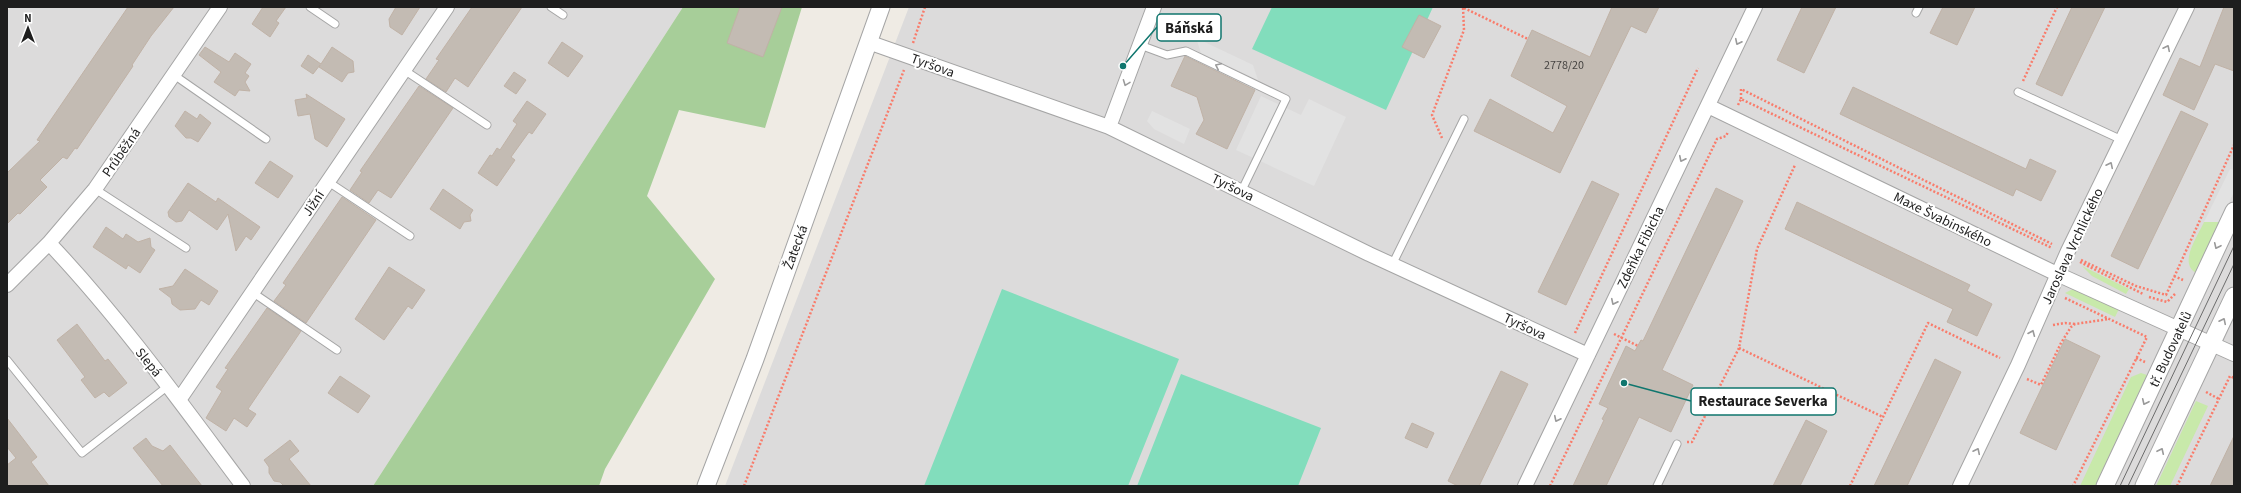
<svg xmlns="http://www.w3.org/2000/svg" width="2241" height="493" font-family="'Source Sans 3',sans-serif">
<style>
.residential{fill:#dcdbdb}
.grass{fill:#c8e9aa}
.forest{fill:#a7ce99}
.pitch{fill:#82ddbc}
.parking{fill:#e2e2e2}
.building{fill:#c3bbb3;stroke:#c0b2a6}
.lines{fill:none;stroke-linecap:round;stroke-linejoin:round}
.service-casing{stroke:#a5a5a5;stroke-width:9}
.minor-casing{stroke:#a5a5a5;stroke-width:16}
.tertiary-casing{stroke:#a5a5a5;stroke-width:19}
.path{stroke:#f97c6b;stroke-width:2.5;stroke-dasharray:2 2;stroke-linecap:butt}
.service{stroke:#fff;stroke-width:7}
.minor{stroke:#fff;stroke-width:14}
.tertiary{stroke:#fff;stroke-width:17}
.tram{stroke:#6c6c6c;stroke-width:1}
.oneway{stroke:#9a9a9a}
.labels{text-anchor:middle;stroke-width:4;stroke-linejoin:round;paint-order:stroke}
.number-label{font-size:12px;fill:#474543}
.street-label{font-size:14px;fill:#1e1e1e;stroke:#fff}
.leader{fill:none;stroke:#0f766e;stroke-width:1.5}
.callout-dot{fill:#0f766e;stroke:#fff;stroke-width:1.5}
.callout{fill:#fff;stroke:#0f766e;stroke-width:1.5}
.callout-label{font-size:15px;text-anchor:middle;font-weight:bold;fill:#1e1e1e}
</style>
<rect width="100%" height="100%" fill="#efebe4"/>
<path class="residential" d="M 10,7 L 683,7 L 373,486 L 7,486 L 7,11 Z
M 909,7 L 2234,7 L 2234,486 L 725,486 Z"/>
<path class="grass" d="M 2204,222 L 2220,222 L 2196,273 C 2178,263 2198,236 2204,222 Z
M 2082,266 L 2129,289 L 2126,294 L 2092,276 Z
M 2073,289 L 2119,309 L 2115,317 L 2065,293 Z
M 2141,373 L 2147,375 L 2095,486 L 2080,486 L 2131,377 Z
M 2196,401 L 2208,406 L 2170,486 L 2156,486 Z"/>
<path class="forest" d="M 683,7 L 802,7 L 765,128 L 679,110 L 647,196 L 715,279 L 605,469 L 599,486 L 373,486 Z"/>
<path class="pitch" d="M 1272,7 L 1433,7 L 1386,110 L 1252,49 Z
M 1002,289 L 1179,359 L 1128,486 L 924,486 Z
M 1181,374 L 1321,428 L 1298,486 L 1137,486 Z"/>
<path class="parking" d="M 1196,38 L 1253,65 L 1258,80 L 1201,53 Z
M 1261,96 L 1301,115 L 1309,99 L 1346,117 L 1314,186 L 1236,150 Z
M 1152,111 L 1190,129 L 1184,144 L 1154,129 L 1147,121 Z
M 2230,169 L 2234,170 L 2234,192 L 2220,222 L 2204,222 Z"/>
<path class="building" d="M 128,7 L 174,7 L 151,36 L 132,65 L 133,66 L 77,149 L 75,148 L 67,159 L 63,157 L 40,180 L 47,187 L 20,214 L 18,213 L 7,224 L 7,173 L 40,141 L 37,140 Z
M 263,7 L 286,7 L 276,21 L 279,23 L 270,37 L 252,24 Z
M 396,7 L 420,7 L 402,35 L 390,27 L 389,19 Z
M 472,7 L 522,7 L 468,87 L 455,78 L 446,92 L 426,79 L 439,60 L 436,59 Z
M 740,7 L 782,7 L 763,57 L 727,43 Z
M 1612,7 L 1659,7 L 1646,33 L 1631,26 L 1560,173 L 1474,131 L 1490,99 L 1553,133 L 1567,106 L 1511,76 L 1532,30 L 1590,57 Z
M 1802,7 L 1836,7 L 1804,73 L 1777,60 Z
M 1943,7 L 1975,7 L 1957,45 L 1930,33 Z
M 2072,7 L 2105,7 L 2062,96 L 2036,84 Z
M 2224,7 L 2234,7 L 2234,71 L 2215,64 L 2194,110 L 2163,95 L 2180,58 L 2200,67 Z
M 1419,15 L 1441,26 L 1424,58 L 1402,47 Z
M 562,42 L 583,56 L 568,77 L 548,63 Z
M 205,47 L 229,62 L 235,53 L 251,64 L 245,73 L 249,76 L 245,82 L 250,91 L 239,90 L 235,96 L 214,82 L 221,72 L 199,55 Z
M 332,47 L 353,61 L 354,72 L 348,73 L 342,82 L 319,67 L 320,65 L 313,74 L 301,66 L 308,55 L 321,64 Z
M 1185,56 L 1255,90 L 1227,149 L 1196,134 L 1204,120 L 1197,97 L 1171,86 Z
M 514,72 L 526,80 L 516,94 L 504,86 Z
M 419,86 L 453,108 L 391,198 L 378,190 L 369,203 L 350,190 L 362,172 L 360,171 Z
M 1853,87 L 2026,169 L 2030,159 L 2056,171 L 2041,201 L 2016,189 L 2013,196 L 1840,114 Z
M 306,94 L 345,119 L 327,147 L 315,139 L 310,114 L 298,116 L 295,100 L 307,98 Z
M 527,101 L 546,114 L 532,134 L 529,132 L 511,157 L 515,160 L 497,186 L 478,173 L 490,155 L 492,156 L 497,148 L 500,150 L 517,124 L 513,121 Z
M 185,111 L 197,119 L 200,114 L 211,123 L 198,142 L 191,138 L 186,138 L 175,126 Z
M 2181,111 L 2208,124 L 2138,269 L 2111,256 Z
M 270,161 L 293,176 L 278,198 L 255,183 Z
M 1592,181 L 1619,194 L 1566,305 L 1538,292 Z
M 188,183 L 216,202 L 218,198 L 260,227 L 251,240 L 246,236 L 236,251 L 228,214 L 217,230 L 189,210 L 182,221 L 176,222 L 169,217 L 168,212 Z
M 1716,188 L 1743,201 L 1662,370 L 1693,385 L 1671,432 L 1639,417 L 1606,486 L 1573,486 L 1604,420 L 1602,419 L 1608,408 L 1599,404 L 1626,346 L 1635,351 L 1641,340 L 1643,341 Z
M 443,189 L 473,210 L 470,215 L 471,221 L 464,222 L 460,229 L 430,209 Z
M 342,197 L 376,220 L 306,323 L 274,301 L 286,285 L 283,283 Z
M 1797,202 L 1970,285 L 1967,291 L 1992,304 L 1977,336 L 1947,322 L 1953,309 L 1785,229 Z
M 106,227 L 123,239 L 126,234 L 138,242 L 150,238 L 151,247 L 155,250 L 140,273 L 128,265 L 126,269 L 93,247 Z
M 389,267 L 425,290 L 412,309 L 408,306 L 384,340 L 355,319 Z
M 185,269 L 218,291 L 209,305 L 201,300 L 195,309 L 180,310 L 172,304 L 171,298 L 159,289 L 173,286 Z
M 267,308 L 301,331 L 248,409 L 256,414 L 247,427 L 234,418 L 226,431 L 206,418 L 222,391 L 216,387 L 228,369 L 225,368 Z
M 77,324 L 105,361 L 108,359 L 127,383 L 109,397 L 104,392 L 95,398 L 81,380 L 85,377 L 57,340 Z
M 2065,339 L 2100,356 L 2056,450 L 2020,433 Z
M 1935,359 L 1961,372 L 1907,486 L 1874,486 Z
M 1501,371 L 1528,384 L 1479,486 L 1458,486 L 1448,481 Z
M 340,376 L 370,396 L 358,413 L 328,393 Z
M 7,418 L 37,457 L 31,462 L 49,486 L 7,486 L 7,465 L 16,458 L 7,447 Z
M 1806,420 L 1827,431 L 1800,486 L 1773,486 Z
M 1412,423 L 1434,433 L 1427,448 L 1405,438 Z
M 2234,436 L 2234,486 L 2210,486 Z
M 146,438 L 152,446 L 163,451 L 170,445 L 202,486 L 163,486 L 133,448 Z
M 290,440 L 299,451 L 289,459 L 311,486 L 284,486 L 280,482 L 274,481 L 269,473 L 269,467 L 264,460 Z"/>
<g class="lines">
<defs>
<path id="service" d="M 310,7 L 335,24
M 551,7 L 563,15
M 1916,13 L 1919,7
M 1140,45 L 1167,55 L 1186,51 L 1286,99 L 1241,192
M 404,70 L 487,125
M 174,75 L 266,139
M 2018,92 L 2122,140
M 327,181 L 410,236
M 95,189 L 186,248
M 1392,265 L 1464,119
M 252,292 L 337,350
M 7,360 L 82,453 L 168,386
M 1657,486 L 1677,444"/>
<path id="minor" d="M 868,42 L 1109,127 L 1369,254 L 1588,355
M 1708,106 L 2057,274 L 2234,354
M 1109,127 L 1154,7
M 49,243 C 120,318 181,403 243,486
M 7,285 L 49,243 L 95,189 L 220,7
M 179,400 L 447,7
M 1525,486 L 1755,7
M 1960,486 L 2018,365 L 2068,251 L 2187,7"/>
<path id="tertiary" d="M 706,486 L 755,359 L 881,7
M 2105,486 L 2234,211
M 2144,486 L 2234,296"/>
</defs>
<use href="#service" class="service-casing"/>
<use href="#minor" class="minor-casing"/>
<use href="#tertiary" class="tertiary-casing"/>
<path class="path" d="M 1464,8 L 1528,39
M 913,43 L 925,7
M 2023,81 L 2057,7
M 1741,99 L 1741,89 L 2052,244
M 1738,105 L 1741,99 L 2052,248
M 1442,138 L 1432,115 L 1464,30 L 1463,7
M 2081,260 L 2136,286 L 2166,295 L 2234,145
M 2080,262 L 2143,294
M 2174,276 L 2183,280
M 2149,297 L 2167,302 L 2176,293
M 2065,298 L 2147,337 L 2073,486
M 2053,325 L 2065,323 L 2075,324
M 1575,333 L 1698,68
M 1614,334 L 1638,346
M 1739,348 L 1883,417
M 2136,358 L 2145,362
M 2027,379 L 2041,385 L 2061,343 L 2071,327 L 2075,324 L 2109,319
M 2206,392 L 2219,399
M 1687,442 L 1692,442 L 1739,348 L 1757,249 L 1795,165
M 744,486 L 904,70
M 1550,486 L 1717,139 L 1726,136 L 1728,132
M 1850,486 L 1928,323 L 2000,358
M 2177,486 L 2230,376 L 2234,378"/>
<use href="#service" class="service"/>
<use href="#minor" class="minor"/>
<use href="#tertiary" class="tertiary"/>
<path class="tram" d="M 2120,486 L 2234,246
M 2128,486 L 2234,264"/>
</g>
<defs><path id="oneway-chevron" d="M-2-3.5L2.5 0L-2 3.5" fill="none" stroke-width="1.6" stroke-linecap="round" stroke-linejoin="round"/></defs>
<g class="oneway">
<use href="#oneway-chevron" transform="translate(1738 42) rotate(116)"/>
<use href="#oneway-chevron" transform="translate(2167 48) rotate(-64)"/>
<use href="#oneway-chevron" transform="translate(1218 66) rotate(-155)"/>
<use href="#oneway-chevron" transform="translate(1126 83) rotate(111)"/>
<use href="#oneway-chevron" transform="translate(1682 159) rotate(116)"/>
<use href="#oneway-chevron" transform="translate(2110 165) rotate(-64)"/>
<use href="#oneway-chevron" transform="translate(2217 246) rotate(115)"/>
<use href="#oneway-chevron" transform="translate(1614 302) rotate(116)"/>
<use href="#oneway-chevron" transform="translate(2223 321) rotate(-64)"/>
<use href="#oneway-chevron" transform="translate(2032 333) rotate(-67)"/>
<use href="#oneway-chevron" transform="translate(2145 402) rotate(115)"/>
<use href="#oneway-chevron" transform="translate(1557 419) rotate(116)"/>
<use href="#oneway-chevron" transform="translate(1977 451) rotate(-64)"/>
<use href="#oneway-chevron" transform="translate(2161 451) rotate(-65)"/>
</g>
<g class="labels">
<g class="number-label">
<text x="1564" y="69">2778/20</text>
</g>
<g class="street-label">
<text transform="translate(933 65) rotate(20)" y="5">Tyršova</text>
<text transform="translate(121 152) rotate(-55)" y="5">Průběžná</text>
<text transform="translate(1233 187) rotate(26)" y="5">Tyršova</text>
<text transform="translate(313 203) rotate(-56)" y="5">Jižní</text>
<text transform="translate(1943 219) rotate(26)" y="5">Maxe Švabinského</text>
<text transform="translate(2072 246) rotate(-65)" y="5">Jaroslava Vrchlického</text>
<text transform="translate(795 247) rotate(-70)" y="5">Žatecká</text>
<text transform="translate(1640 247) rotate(-64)" y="5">Zdeňka Fibicha</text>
<text transform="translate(1525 326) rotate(25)" y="5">Tyršova</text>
<text transform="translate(2170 349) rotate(-65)" y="5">tř. Budovatelů</text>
<text transform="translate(149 362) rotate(51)" y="5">Slepá</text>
</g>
</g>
<path class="leader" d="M1123 66L1157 27M1624 383L1691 401"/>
<g class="callout-dot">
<circle cx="1123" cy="66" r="4"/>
<circle cx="1624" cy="383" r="4"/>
</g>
<g class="callout">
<rect x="1157" y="14" width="64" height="27" rx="4"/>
<rect x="1691" y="388" width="145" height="27" rx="4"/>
</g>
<g class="callout-label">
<text x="1189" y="33">Báňská</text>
<text x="1763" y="406">Restaurace Severka</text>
</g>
<rect width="2241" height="493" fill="none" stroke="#1e1e1e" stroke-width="16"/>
<g transform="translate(28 28)" stroke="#ffffff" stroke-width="3" paint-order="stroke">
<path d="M0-3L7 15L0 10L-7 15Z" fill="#1e1e1e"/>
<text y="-6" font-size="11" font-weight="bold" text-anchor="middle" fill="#1e1e1e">N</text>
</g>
</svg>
